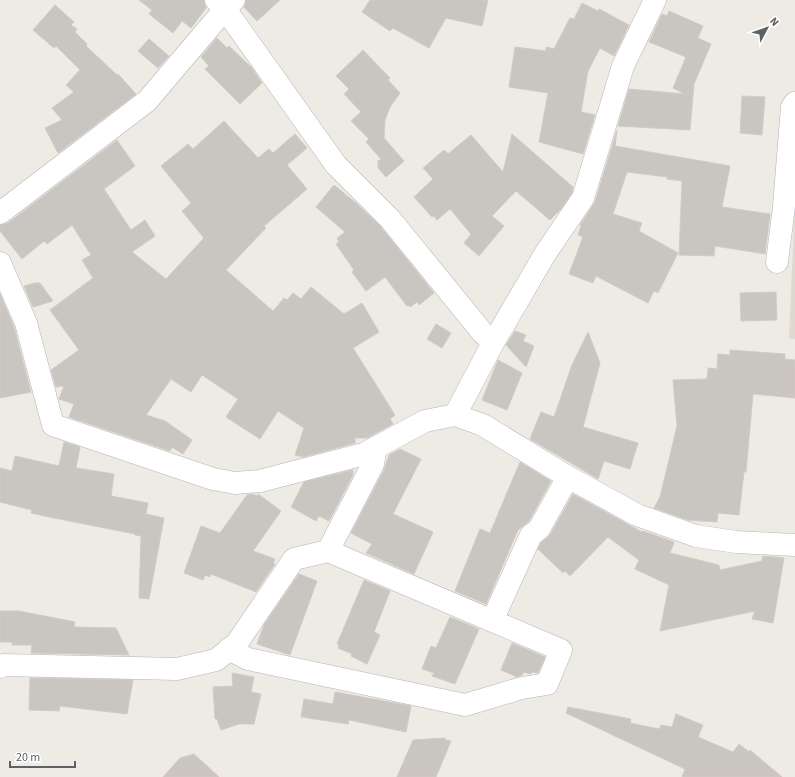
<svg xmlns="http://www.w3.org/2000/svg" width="795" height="777" font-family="'Source Sans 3',sans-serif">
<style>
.education{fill:#dedad2}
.building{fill:#c9c5c0;stroke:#d2cbc3}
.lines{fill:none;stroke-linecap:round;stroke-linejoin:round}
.minor-casing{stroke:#b1b5b9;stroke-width:23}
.minor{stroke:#fff;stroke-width:22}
</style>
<rect width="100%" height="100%" fill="#eeeae4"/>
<path class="education" d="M 795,198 L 795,339 L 789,339 Z"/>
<path class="building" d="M 139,0 L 204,0 L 206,8 L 191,28 L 182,21 L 173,33 L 149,14 L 152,10 Z
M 246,0 L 280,0 L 257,21 L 244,7 Z
M 370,0 L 488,0 L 482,26 L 446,18 L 429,48 L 393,28 L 390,31 L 362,12 Z
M 582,3 L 598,11 L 599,9 L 629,25 L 614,56 L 600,48 L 588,71 L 581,112 L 595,115 L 583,154 L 539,142 L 548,93 L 509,87 L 515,47 L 546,51 L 546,47 L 554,49 L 570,18 L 574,19 Z
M 55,5 L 74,22 L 71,25 L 77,29 L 75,32 L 87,44 L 86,46 L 117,75 L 118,74 L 136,94 L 58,153 L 45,128 L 62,120 L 52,108 L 74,92 L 66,85 L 80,70 L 56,46 L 54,48 L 33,30 Z
M 669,11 L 703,26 L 698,38 L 711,44 L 694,84 L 690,130 L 618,126 L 629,89 L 685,94 L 673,88 L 686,57 L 649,42 L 662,14 L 667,16 Z
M 217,38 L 227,48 L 229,46 L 252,68 L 262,83 L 240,104 L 205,69 L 209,66 L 201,57 Z
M 149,39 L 169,56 L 158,68 L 138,51 Z
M 363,50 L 390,78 L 388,80 L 400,93 L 390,107 L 385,120 L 384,138 L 404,161 L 386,177 L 378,168 L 378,161 L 381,159 L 366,142 L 369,139 L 351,121 L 361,112 L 344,94 L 349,89 L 336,76 Z
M 742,96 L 765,97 L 762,135 L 740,133 Z
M 224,121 L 258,158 L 269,149 L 273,153 L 295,134 L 307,148 L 287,165 L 307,189 L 264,226 L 266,228 L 226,270 L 273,311 L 284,298 L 287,300 L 293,293 L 301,299 L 311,287 L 344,314 L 362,303 L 379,332 L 353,348 L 395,415 L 390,419 L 393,424 L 367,438 L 355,438 L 355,443 L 303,457 L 295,455 L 304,428 L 278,411 L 260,439 L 226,417 L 238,399 L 202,375 L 191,392 L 171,379 L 146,415 L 165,421 L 192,440 L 183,454 L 172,447 L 170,451 L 69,417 L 74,404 L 59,399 L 64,386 L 56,387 L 51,370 L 79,350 L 50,310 L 93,278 L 82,260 L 91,255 L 72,225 L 47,244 L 44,241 L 22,259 L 0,231 L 0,225 L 8,223 L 117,140 L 135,166 L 104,189 L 131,230 L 145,220 L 155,236 L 132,252 L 166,279 L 204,238 L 182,211 L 191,203 L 161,166 L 188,144 L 193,149 Z
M 617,130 L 615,146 L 730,166 L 722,207 L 770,214 L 765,254 L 715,246 L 714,256 L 679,255 L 682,181 L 667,179 L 667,177 L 627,172 L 613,214 L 642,223 L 639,231 L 678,253 L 658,293 L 654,291 L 648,303 L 596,276 L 593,283 L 569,274 L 583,237 L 578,235 L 581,226 L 580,225 L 595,202 Z
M 512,134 L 573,187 L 572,193 L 561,209 L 550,220 L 516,191 L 492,216 L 504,226 L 479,256 L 464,243 L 471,234 L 450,209 L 437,220 L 434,216 L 432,217 L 414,197 L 433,179 L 423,168 L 444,150 L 448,154 L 471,135 L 503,172 Z
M 334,185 L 357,204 L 381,227 L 434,293 L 419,305 L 417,302 L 410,307 L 409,305 L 407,306 L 385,277 L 366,291 L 352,272 L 354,270 L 336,244 L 339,242 L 337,238 L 345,232 L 316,207 Z
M 35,283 L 40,283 L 53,301 L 33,307 L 24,286 Z
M 776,292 L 777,320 L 741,321 L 740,293 Z
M 0,294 L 14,327 L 31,392 L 0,398 Z
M 436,324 L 451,333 L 442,348 L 427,339 Z
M 515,331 L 526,335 L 523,341 L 534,346 L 526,367 L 506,345 Z
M 588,332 L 600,363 L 583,427 L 638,443 L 630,469 L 604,461 L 598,479 L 530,439 L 541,412 L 554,417 L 572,365 Z
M 730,350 L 785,354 L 785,359 L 795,360 L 795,398 L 753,394 L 746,472 L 744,472 L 739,515 L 718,513 L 717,522 L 688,520 L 654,508 L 660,497 L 677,426 L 673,380 L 707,379 L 708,368 L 717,369 L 718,354 L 730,355 Z
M 498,360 L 522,373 L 507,410 L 482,400 Z
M 64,442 L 80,447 L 76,468 L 114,474 L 111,496 L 148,503 L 146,514 L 164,518 L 149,599 L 139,598 L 141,536 L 135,535 L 135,534 L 49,517 L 31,513 L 32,510 L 0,502 L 0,468 L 12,471 L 15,456 L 59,466 Z
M 400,449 L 421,459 L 393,514 L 433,532 L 414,574 L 366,553 L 372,544 L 351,533 L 384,470 L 389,455 Z
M 520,462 L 551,481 L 529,521 L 518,530 L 486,604 L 455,591 L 480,529 L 490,533 Z
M 353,470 L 353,475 L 329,521 L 319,516 L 316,521 L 291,507 L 304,482 Z
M 253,494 L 257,496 L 258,494 L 281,511 L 253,551 L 275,559 L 273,563 L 275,564 L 256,592 L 211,574 L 210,577 L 205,575 L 203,580 L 184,573 L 201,526 L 220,533 L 247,495 Z
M 573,494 L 642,532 L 643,531 L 674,542 L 670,553 L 719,565 L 720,570 L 762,561 L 763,556 L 784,558 L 773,623 L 752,619 L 755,611 L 660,631 L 669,585 L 635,569 L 639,560 L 608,537 L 570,576 L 565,571 L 563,573 L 538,549 L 541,543 L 550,535 Z
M 299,574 L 317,581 L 290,655 L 257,644 L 264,625 Z
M 364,580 L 390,591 L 374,632 L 380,635 L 367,664 L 351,656 L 352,654 L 338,648 L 339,645 L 337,644 Z
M 0,611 L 19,611 L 75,622 L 74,627 L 116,628 L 129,655 L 31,653 L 32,645 L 12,645 L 12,642 L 0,642 Z
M 450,617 L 479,629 L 455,684 L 432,676 L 434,673 L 422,669 L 431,646 L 436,648 Z
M 512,643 L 545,657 L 538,673 L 533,672 L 530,674 L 524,672 L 522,675 L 517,677 L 501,670 Z
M 232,673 L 254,677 L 251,692 L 261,694 L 254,724 L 239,724 L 221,730 L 217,719 L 215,719 L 213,687 L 233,686 Z
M 30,678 L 133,680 L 127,714 L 60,706 L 59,711 L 29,710 Z
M 335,692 L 411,706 L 406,732 L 349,720 L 348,724 L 301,717 L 304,699 L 333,704 Z
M 568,707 L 631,719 L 630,723 L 659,729 L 661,725 L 672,727 L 676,714 L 703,725 L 698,737 L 733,752 L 739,744 L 749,752 L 750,750 L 782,777 L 682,777 L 685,769 L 566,713 Z
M 445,738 L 446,740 L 451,741 L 436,777 L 397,777 L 413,740 Z
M 194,754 L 219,777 L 163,777 L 180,758 Z"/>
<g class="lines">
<defs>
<path id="minor" d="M 216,0 L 225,9 L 336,165 L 390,219 L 482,332 L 493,343
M 0,213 L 147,101 L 225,9 L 234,0
M 777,262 L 784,206 L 792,107 L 795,103
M 0,263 L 26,323 L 53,425 L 213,479 L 235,483 L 260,481 L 364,454 L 425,421 L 455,415 L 483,425 L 568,477 L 637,515 L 696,536 L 736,542 L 795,545
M 455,415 L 493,343 L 545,254 L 583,198 L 623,66 L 655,0
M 492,621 L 531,535 L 539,529 L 568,477
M 229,649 L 248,659 L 465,705 L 522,688 L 547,684 L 561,650 L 328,551
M 0,667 L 3,665 L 177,669 L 216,660 L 237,643 L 294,559 L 328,551 L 373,464 L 376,447"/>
</defs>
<use href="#minor" class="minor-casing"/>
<use href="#minor" class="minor"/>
</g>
<g transform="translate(767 28) rotate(49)" stroke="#ffffff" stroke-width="3" paint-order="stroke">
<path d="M0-3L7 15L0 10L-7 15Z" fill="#5c6164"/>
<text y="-6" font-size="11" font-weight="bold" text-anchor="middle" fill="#5c6164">N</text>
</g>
<path d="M10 761v6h65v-6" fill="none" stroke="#5c6164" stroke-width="2"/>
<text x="16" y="761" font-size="12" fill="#5c6164" stroke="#ffffff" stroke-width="3" paint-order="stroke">20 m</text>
</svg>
